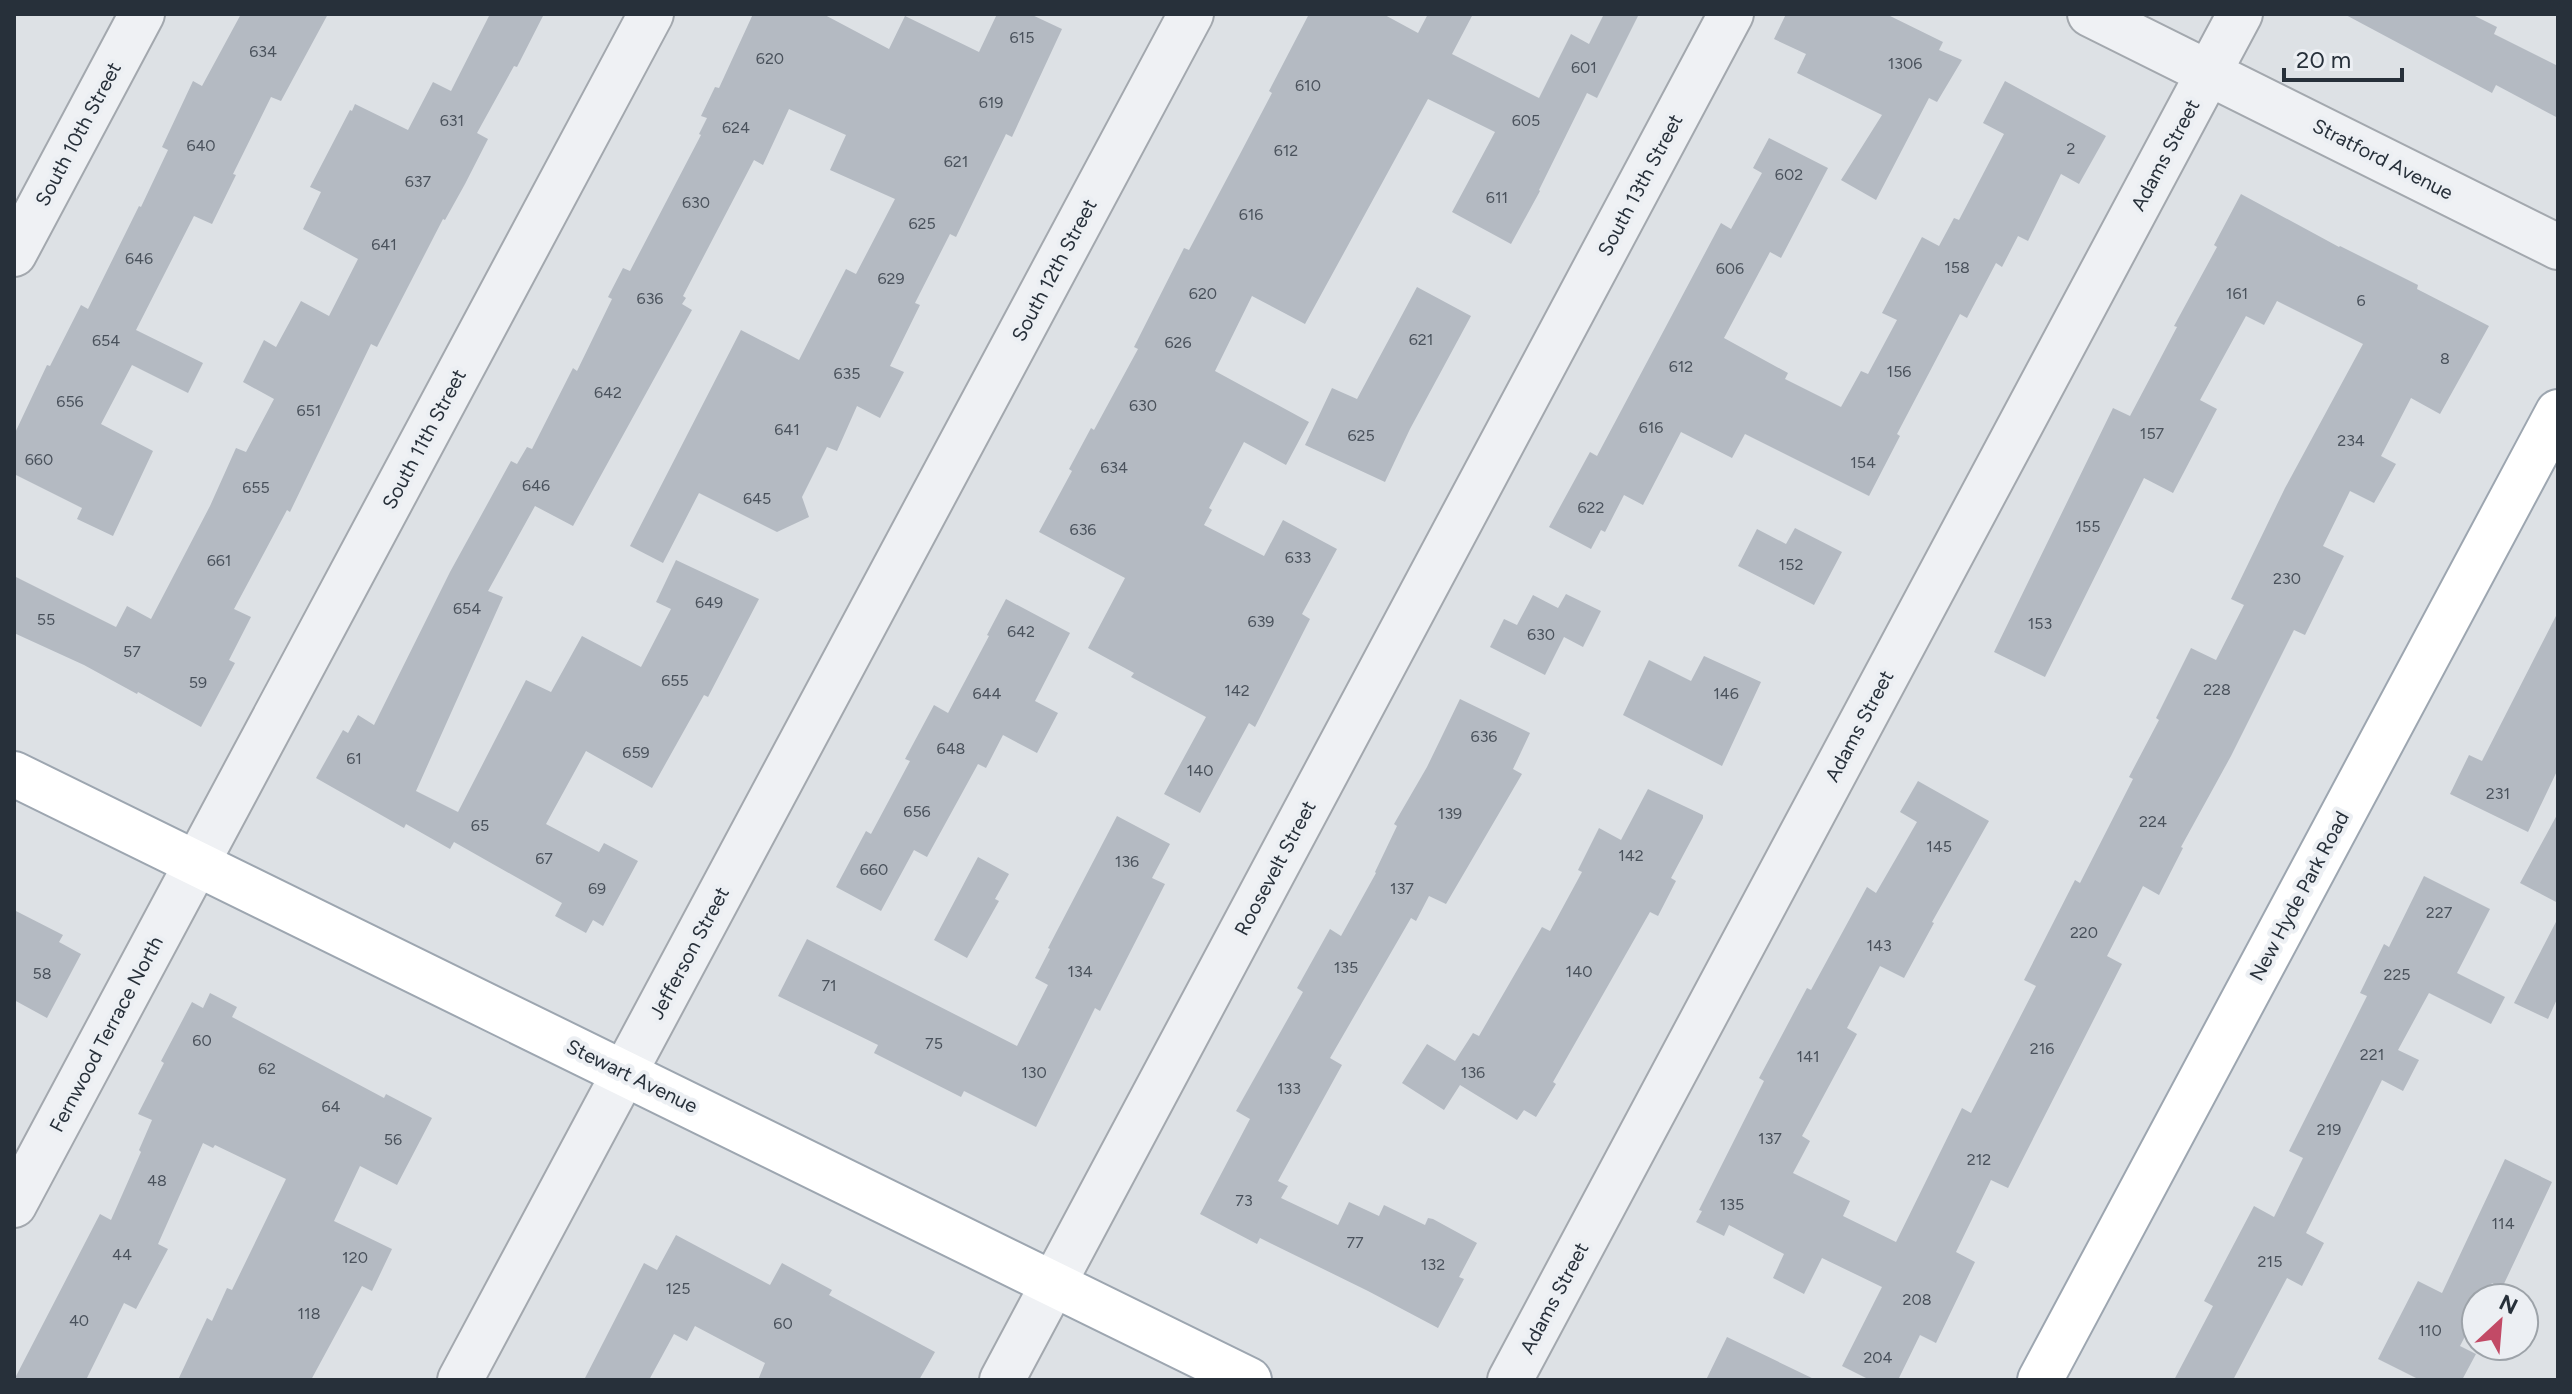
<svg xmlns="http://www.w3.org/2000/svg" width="2572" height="1394" font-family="Figtree,sans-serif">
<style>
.building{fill:#b4bac2}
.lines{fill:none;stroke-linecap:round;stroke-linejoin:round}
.minor-casing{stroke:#a3a8ae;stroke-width:48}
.major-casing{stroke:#9da6b0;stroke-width:48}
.minor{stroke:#eff1f4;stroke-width:44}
.major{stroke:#fff;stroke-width:44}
.labels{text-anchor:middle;stroke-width:8;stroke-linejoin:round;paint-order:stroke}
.number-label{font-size:16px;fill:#4a525c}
.street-label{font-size:20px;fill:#27303a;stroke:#eceff3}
</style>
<rect width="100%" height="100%" fill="#dde1e5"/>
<path class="building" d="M 241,14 L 328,14 L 281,101 L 271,97 L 233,174 L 236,175 L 212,224 L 194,216 L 136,330 L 203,363 L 188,393 L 132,365 L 101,424 L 153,451 L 113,536 L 77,519 L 82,508 L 14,474 L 14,435 L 47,365 L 50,366 L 81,305 L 88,309 L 139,206 L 141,207 L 168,150 L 162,147 L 193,81 L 202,86 Z
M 490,14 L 544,14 L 517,67 L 514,66 L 477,133 L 488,139 L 465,184 L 445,220 L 443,219 L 377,347 L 371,344 L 290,512 L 287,510 L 234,609 L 251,617 L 229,660 L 235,663 L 201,727 L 138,692 L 137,694 L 84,665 L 14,633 L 14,576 L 116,627 L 127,606 L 151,619 L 210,506 L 236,448 L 246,452 L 274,399 L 243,382 L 264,340 L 276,347 L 301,301 L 329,316 L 358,259 L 303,229 L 321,192 L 310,187 L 350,110 L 352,111 L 355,104 L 408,130 L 433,82 L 451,91 Z
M 753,14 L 823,14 L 889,49 L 905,16 L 979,52 L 997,14 L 1030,14 L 1062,29 L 1012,137 L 1006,134 L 956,237 L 950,234 L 915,303 L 920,305 L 890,366 L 904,372 L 880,418 L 857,406 L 837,451 L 827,447 L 802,497 L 809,517 L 777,532 L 699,493 L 663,563 L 630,546 L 741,330 L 799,360 L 846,269 L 856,274 L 895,199 L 830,170 L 846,135 L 789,109 L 763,165 L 754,160 L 683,296 L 686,298 L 682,304 L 692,310 L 573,526 L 535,506 L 488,591 L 503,597 L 416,791 L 458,812 L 526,680 L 551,692 L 582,636 L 641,667 L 671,609 L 656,602 L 676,560 L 759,599 L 708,697 L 704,695 L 652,788 L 586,751 L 546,824 L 599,852 L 604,843 L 638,861 L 603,926 L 593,920 L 586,933 L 555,916 L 562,903 L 454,842 L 450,849 L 406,824 L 404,828 L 316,778 L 343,730 L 348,733 L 358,715 L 374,725 L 450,572 L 511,461 L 517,464 L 527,447 L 532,449 L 573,368 L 577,371 L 612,299 L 608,297 L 623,268 L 630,271 L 701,135 L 699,134 L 707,118 L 701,116 L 715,87 L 719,88 Z
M 1309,14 L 1383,14 L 1418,33 L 1428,14 L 1473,14 L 1452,54 L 1539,98 L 1571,34 L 1589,44 L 1604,14 L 1639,14 L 1597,98 L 1587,93 L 1539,190 L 1540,191 L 1511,244 L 1452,212 L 1495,132 L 1428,99 L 1305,324 L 1252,296 L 1215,371 L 1309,422 L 1286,465 L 1244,442 L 1209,508 L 1212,510 L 1204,525 L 1264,556 L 1283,520 L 1337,549 L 1302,614 L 1310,619 L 1277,684 L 1255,727 L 1249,723 L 1200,813 L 1164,794 L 1206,717 L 1131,677 L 1134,673 L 1088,648 L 1125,578 L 1039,532 L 1072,471 L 1069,469 L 1091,428 L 1094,430 L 1138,349 L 1134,347 L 1184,248 L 1189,250 L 1240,154 L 1272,93 L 1269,91 Z
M 1786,14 L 1886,14 L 1943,42 L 1939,50 L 1962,60 L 1937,102 L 1929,98 L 1876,200 L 1841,180 L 1882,115 L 1797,73 L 1806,54 L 1774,39 Z
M 2344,14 L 2471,14 L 2497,27 L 2494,34 L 2558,66 L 2558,118 L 2496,85 L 2492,93 Z
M 2005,81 L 2106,136 L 2079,184 L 2061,174 L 2028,241 L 2018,236 L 2002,267 L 1996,263 L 1967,318 L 1960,314 L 1897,434 L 1900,436 L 1869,496 L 1745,434 L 1732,458 L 1681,432 L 1643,505 L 1624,495 L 1605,532 L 1601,530 L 1591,549 L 1549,527 L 1590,452 L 1597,456 L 1721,223 L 1731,229 L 1762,173 L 1753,168 L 1769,138 L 1828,168 L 1781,258 L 1770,252 L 1724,338 L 1788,373 L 1785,379 L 1841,407 L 1861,371 L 1868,374 L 1897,320 L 1882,313 L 1922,237 L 1939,246 L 1954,218 L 1959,220 L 2004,134 L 1983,123 Z
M 2241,194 L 2339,247 L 2340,246 L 2418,285 L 2417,289 L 2489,326 L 2440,414 L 2411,398 L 2381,456 L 2396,464 L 2374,503 L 2350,491 L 2323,546 L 2344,556 L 2305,635 L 2294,630 L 2231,756 L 2181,847 L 2183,848 L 2159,895 L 2143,886 L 2107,956 L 2122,964 L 2008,1188 L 1991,1180 L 1956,1252 L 1975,1262 L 1936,1343 L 1920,1335 L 1898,1380 L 1870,1380 L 1842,1366 L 1882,1287 L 1822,1258 L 1804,1294 L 1773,1278 L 1784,1254 L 1729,1225 L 1724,1236 L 1696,1222 L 1702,1211 L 1699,1210 L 1764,1081 L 1759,1078 L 1807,988 L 1811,990 L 1867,887 L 1876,893 L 1917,822 L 1900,812 L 1918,781 L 1989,821 L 1932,922 L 1934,923 L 1904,978 L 1880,966 L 1847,1028 L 1857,1034 L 1802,1136 L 1810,1141 L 1793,1173 L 1850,1201 L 1843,1216 L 1896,1242 L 1962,1108 L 1971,1113 L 2036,986 L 2024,980 L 2075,880 L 2080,883 L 2133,779 L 2129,777 L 2159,720 L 2156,718 L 2191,648 L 2216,660 L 2244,605 L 2231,599 L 2285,488 L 2363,344 L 2277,301 L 2264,325 L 2246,316 L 2200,400 L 2217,409 L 2173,493 L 2144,478 L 2045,677 L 1994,652 L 2113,408 L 2130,416 L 2177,327 L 2174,326 L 2217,247 L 2214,245 Z
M 1417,287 L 1471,316 L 1410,429 L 1385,482 L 1305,445 L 1332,388 L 1357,399 Z
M 1795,528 L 1842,552 L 1814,605 L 1738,566 L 1757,529 L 1786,544 Z
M 1566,594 L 1601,611 L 1583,647 L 1564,637 L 1545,675 L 1490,647 L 1504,619 L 1517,625 L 1533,595 L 1558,608 Z
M 1006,599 L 1070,633 L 1035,701 L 1058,713 L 1037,753 L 1003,735 L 986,768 L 978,764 L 927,857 L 914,850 L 881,911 L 836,887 L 866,831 L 871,834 L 910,761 L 905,759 L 934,705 L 948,713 L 989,636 L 987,635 Z
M 2558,612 L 2558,769 L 2528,832 L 2450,794 L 2469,755 L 2482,761 Z
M 1704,656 L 1761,682 L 1722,766 L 1623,715 L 1649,660 L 1691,681 Z
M 1460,699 L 1530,733 L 1513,769 L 1522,774 L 1446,904 L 1429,896 L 1416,921 L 1411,918 L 1330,1058 L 1342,1065 L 1278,1181 L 1288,1186 L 1281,1198 L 1338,1225 L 1349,1202 L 1379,1216 L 1384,1205 L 1425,1225 L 1428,1218 L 1433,1219 L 1477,1243 L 1459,1277 L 1464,1279 L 1438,1328 L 1368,1291 L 1260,1238 L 1257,1244 L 1200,1214 L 1250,1119 L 1236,1111 L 1303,992 L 1297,988 L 1330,929 L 1341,936 L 1376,873 L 1375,872 L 1397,826 L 1394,824 L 1427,767 Z
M 1648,789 L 1703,815 L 1703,818 L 1671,878 L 1676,881 L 1658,916 L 1650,912 L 1553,1082 L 1556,1084 L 1536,1117 L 1524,1110 L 1517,1120 L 1460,1085 L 1444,1110 L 1402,1083 L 1427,1044 L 1455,1061 L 1473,1033 L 1479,1036 L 1542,927 L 1550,931 L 1582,872 L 1578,870 L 1599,828 L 1621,840 Z
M 2558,813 L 2558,903 L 2520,883 Z
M 1117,816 L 1170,844 L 1152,878 L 1165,884 L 1100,1011 L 1095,1008 L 1036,1127 L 964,1091 L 961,1097 L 874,1053 L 878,1045 L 778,996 L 807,939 L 1017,1046 L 1048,985 L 1035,978 L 1050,949 L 1048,948 Z
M 978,857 L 1009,874 L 995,899 L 999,901 L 967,958 L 934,940 Z
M 2424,876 L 2490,909 L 2457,973 L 2505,997 L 2491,1024 L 2429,993 L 2398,1050 L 2419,1060 L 2403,1091 L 2382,1080 L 2306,1233 L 2324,1243 L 2302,1286 L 2287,1278 L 2233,1380 L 2174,1380 L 2213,1306 L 2204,1301 L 2254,1206 L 2274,1217 L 2303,1158 L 2289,1151 L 2367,996 L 2360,993 L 2384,944 L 2389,947 Z
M 14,910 L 63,935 L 59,942 L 81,954 L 47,1018 L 14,1000 Z
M 2558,918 L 2558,997 L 2548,1019 L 2514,1003 Z
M 210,993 L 237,1007 L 232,1017 L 384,1098 L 386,1094 L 432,1118 L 397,1185 L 360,1166 L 334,1221 L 392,1249 L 372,1291 L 362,1286 L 311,1380 L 178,1380 L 207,1318 L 212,1321 L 227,1288 L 232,1290 L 286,1179 L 215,1145 L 213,1148 L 203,1143 L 158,1244 L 168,1249 L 136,1309 L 124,1303 L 86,1380 L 14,1380 L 100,1214 L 111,1220 L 141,1152 L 139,1150 L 152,1120 L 138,1114 L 164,1063 L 161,1061 L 192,1002 L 203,1008 Z
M 2505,1159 L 2552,1182 L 2502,1288 L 2492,1283 L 2484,1298 L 2476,1298 L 2476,1315 L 2460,1346 L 2476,1354 L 2462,1380 L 2420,1380 L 2378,1359 L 2418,1281 L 2442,1293 Z
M 676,1235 L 770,1285 L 782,1263 L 832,1290 L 829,1295 L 935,1352 L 919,1380 L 758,1380 L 765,1363 L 695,1326 L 687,1341 L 674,1334 L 649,1380 L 584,1380 L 644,1263 L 657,1270 Z
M 1727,1337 L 1816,1380 L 1706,1380 Z"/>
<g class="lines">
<defs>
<path id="minor" d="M 2090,14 L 2558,247
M 14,254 L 142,14
M 14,1205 L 651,14
M 460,1380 L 1191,14
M 1002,1380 L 1731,14
M 1510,1380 L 2240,14"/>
<path id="major" d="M 14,774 L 1249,1380
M 2040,1380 L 2558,412"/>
</defs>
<use href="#minor" class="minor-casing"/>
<use href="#major" class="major-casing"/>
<use href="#minor" class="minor"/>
<use href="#major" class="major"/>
</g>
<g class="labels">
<g class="number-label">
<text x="1022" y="43">615</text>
<text x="263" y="57">634</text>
<text x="770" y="64">620</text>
<text x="1905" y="69">1306</text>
<text x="1584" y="73">601</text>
<text x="1308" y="91">610</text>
<text x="991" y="108">619</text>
<text x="452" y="126">631</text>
<text x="1526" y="126">605</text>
<text x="736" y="133">624</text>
<text x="201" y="151">640</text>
<text x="2071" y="154">2</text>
<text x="1286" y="156">612</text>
<text x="956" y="167">621</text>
<text x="1789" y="180">602</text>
<text x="418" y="187">637</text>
<text x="1497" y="203">611</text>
<text x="696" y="208">630</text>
<text x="1251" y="220">616</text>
<text x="922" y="229">625</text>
<text x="384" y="250">641</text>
<text x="139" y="264">646</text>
<text x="1957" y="273">158</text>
<text x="1730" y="274">606</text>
<text x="891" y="284">629</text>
<text x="1203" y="299">620</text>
<text x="2237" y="299">161</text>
<text x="650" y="304">636</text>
<text x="2361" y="306">6</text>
<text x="1421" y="345">621</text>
<text x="106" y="346">654</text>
<text x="1178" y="348">626</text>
<text x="2445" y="364">8</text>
<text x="1681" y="372">612</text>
<text x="1899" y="377">156</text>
<text x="847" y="379">635</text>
<text x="608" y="398">642</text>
<text x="70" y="407">656</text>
<text x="1143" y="411">630</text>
<text x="309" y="416">651</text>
<text x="1651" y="433">616</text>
<text x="787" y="435">641</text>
<text x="2152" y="439">157</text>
<text x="1361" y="441">625</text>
<text x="2351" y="446">234</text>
<text x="39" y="465">660</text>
<text x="1863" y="468">154</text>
<text x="1114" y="473">634</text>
<text x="536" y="491">646</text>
<text x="256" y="493">655</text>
<text x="757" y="504">645</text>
<text x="1591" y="513">622</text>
<text x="2088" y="532">155</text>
<text x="1083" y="535">636</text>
<text x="1298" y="563">633</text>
<text x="219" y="566">661</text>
<text x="1791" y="570">152</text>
<text x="2287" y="584">230</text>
<text x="709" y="608">649</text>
<text x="467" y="614">654</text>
<text x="46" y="625">55</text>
<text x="1261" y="627">639</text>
<text x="2040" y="629">153</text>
<text x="1021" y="637">642</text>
<text x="1541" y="640">630</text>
<text x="132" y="657">57</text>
<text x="675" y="686">655</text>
<text x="198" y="688">59</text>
<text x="2217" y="695">228</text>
<text x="1237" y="696">142</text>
<text x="987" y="699">644</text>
<text x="1726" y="699">146</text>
<text x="1484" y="742">636</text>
<text x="951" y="754">648</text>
<text x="636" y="758">659</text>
<text x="354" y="764">61</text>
<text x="1200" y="776">140</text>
<text x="2498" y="799">231</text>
<text x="917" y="817">656</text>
<text x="1450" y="819">139</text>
<text x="2153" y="827">224</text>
<text x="480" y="831">65</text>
<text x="1939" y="852">145</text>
<text x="1631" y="861">142</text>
<text x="544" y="864">67</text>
<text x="1127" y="867">136</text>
<text x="874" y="875">660</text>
<text x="597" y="894">69</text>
<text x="1402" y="894">137</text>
<text x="2439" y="918">227</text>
<text x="2084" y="938">220</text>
<text x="1879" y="951">143</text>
<text x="1346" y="973">135</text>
<text x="1080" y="977">134</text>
<text x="1579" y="977">140</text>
<text x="42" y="979">58</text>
<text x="2397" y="980">225</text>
<text x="829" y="991">71</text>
<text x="202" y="1046">60</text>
<text x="934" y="1049">75</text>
<text x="2042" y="1054">216</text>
<text x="2372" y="1060">221</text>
<text x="1808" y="1062">141</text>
<text x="267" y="1074">62</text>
<text x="1034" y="1078">130</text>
<text x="1473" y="1078">136</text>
<text x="1289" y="1094">133</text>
<text x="331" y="1112">64</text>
<text x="2329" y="1135">219</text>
<text x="1770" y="1144">137</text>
<text x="393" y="1145">56</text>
<text x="1979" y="1165">212</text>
<text x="157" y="1186">48</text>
<text x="1244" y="1206">73</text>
<text x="1732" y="1210">135</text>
<text x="2503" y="1229">114</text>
<text x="1355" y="1248">77</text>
<text x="122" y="1260">44</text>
<text x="355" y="1263">120</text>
<text x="2270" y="1267">215</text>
<text x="1433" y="1270">132</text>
<text x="678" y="1294">125</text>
<text x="1917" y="1305">208</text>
<text x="309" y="1319">118</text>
<text x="79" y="1326">40</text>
<text x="783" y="1329">60</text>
<text x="2430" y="1336">110</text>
<text x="1878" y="1363">204</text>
</g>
<g class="street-label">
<text transform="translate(78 134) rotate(-62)" y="7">South 10th Street</text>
<text transform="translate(2165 155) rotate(-62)" y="7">Adams Street</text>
<text transform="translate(2383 159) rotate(27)" y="7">Stratford Avenue</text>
<text transform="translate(1640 185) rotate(-62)" y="7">South 13th Street</text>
<text transform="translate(1054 270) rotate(-62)" y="7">South 12th Street</text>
<text transform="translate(424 439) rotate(-62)" y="7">South 11th Street</text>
<text transform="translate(1859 726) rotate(-62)" y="7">Adams Street</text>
<text transform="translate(1275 868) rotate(-62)" y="7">Roosevelt Street</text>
<text transform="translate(2299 896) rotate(-62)" y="7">New Hyde Park Road</text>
<text transform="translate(689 953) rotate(-62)" y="7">Jefferson Street</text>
<text transform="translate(106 1034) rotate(-62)" y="7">Fernwood Terrace North</text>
<text transform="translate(632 1076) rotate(26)" y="7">Stewart Avenue</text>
<text transform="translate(1554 1298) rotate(-62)" y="7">Adams Street</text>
</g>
</g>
<rect width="2572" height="1394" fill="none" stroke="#27303a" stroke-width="32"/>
<g transform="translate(2500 1322) rotate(26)"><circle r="38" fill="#eceff3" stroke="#9da3a9" stroke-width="2"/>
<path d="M0-6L14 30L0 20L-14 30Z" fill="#c24a66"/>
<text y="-12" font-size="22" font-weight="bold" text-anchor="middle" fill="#27303a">N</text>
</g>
<path d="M2284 68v12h118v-12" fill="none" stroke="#27303a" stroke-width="4"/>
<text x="2296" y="68" font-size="24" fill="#27303a" stroke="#eceff3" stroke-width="6" paint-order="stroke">20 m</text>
</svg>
